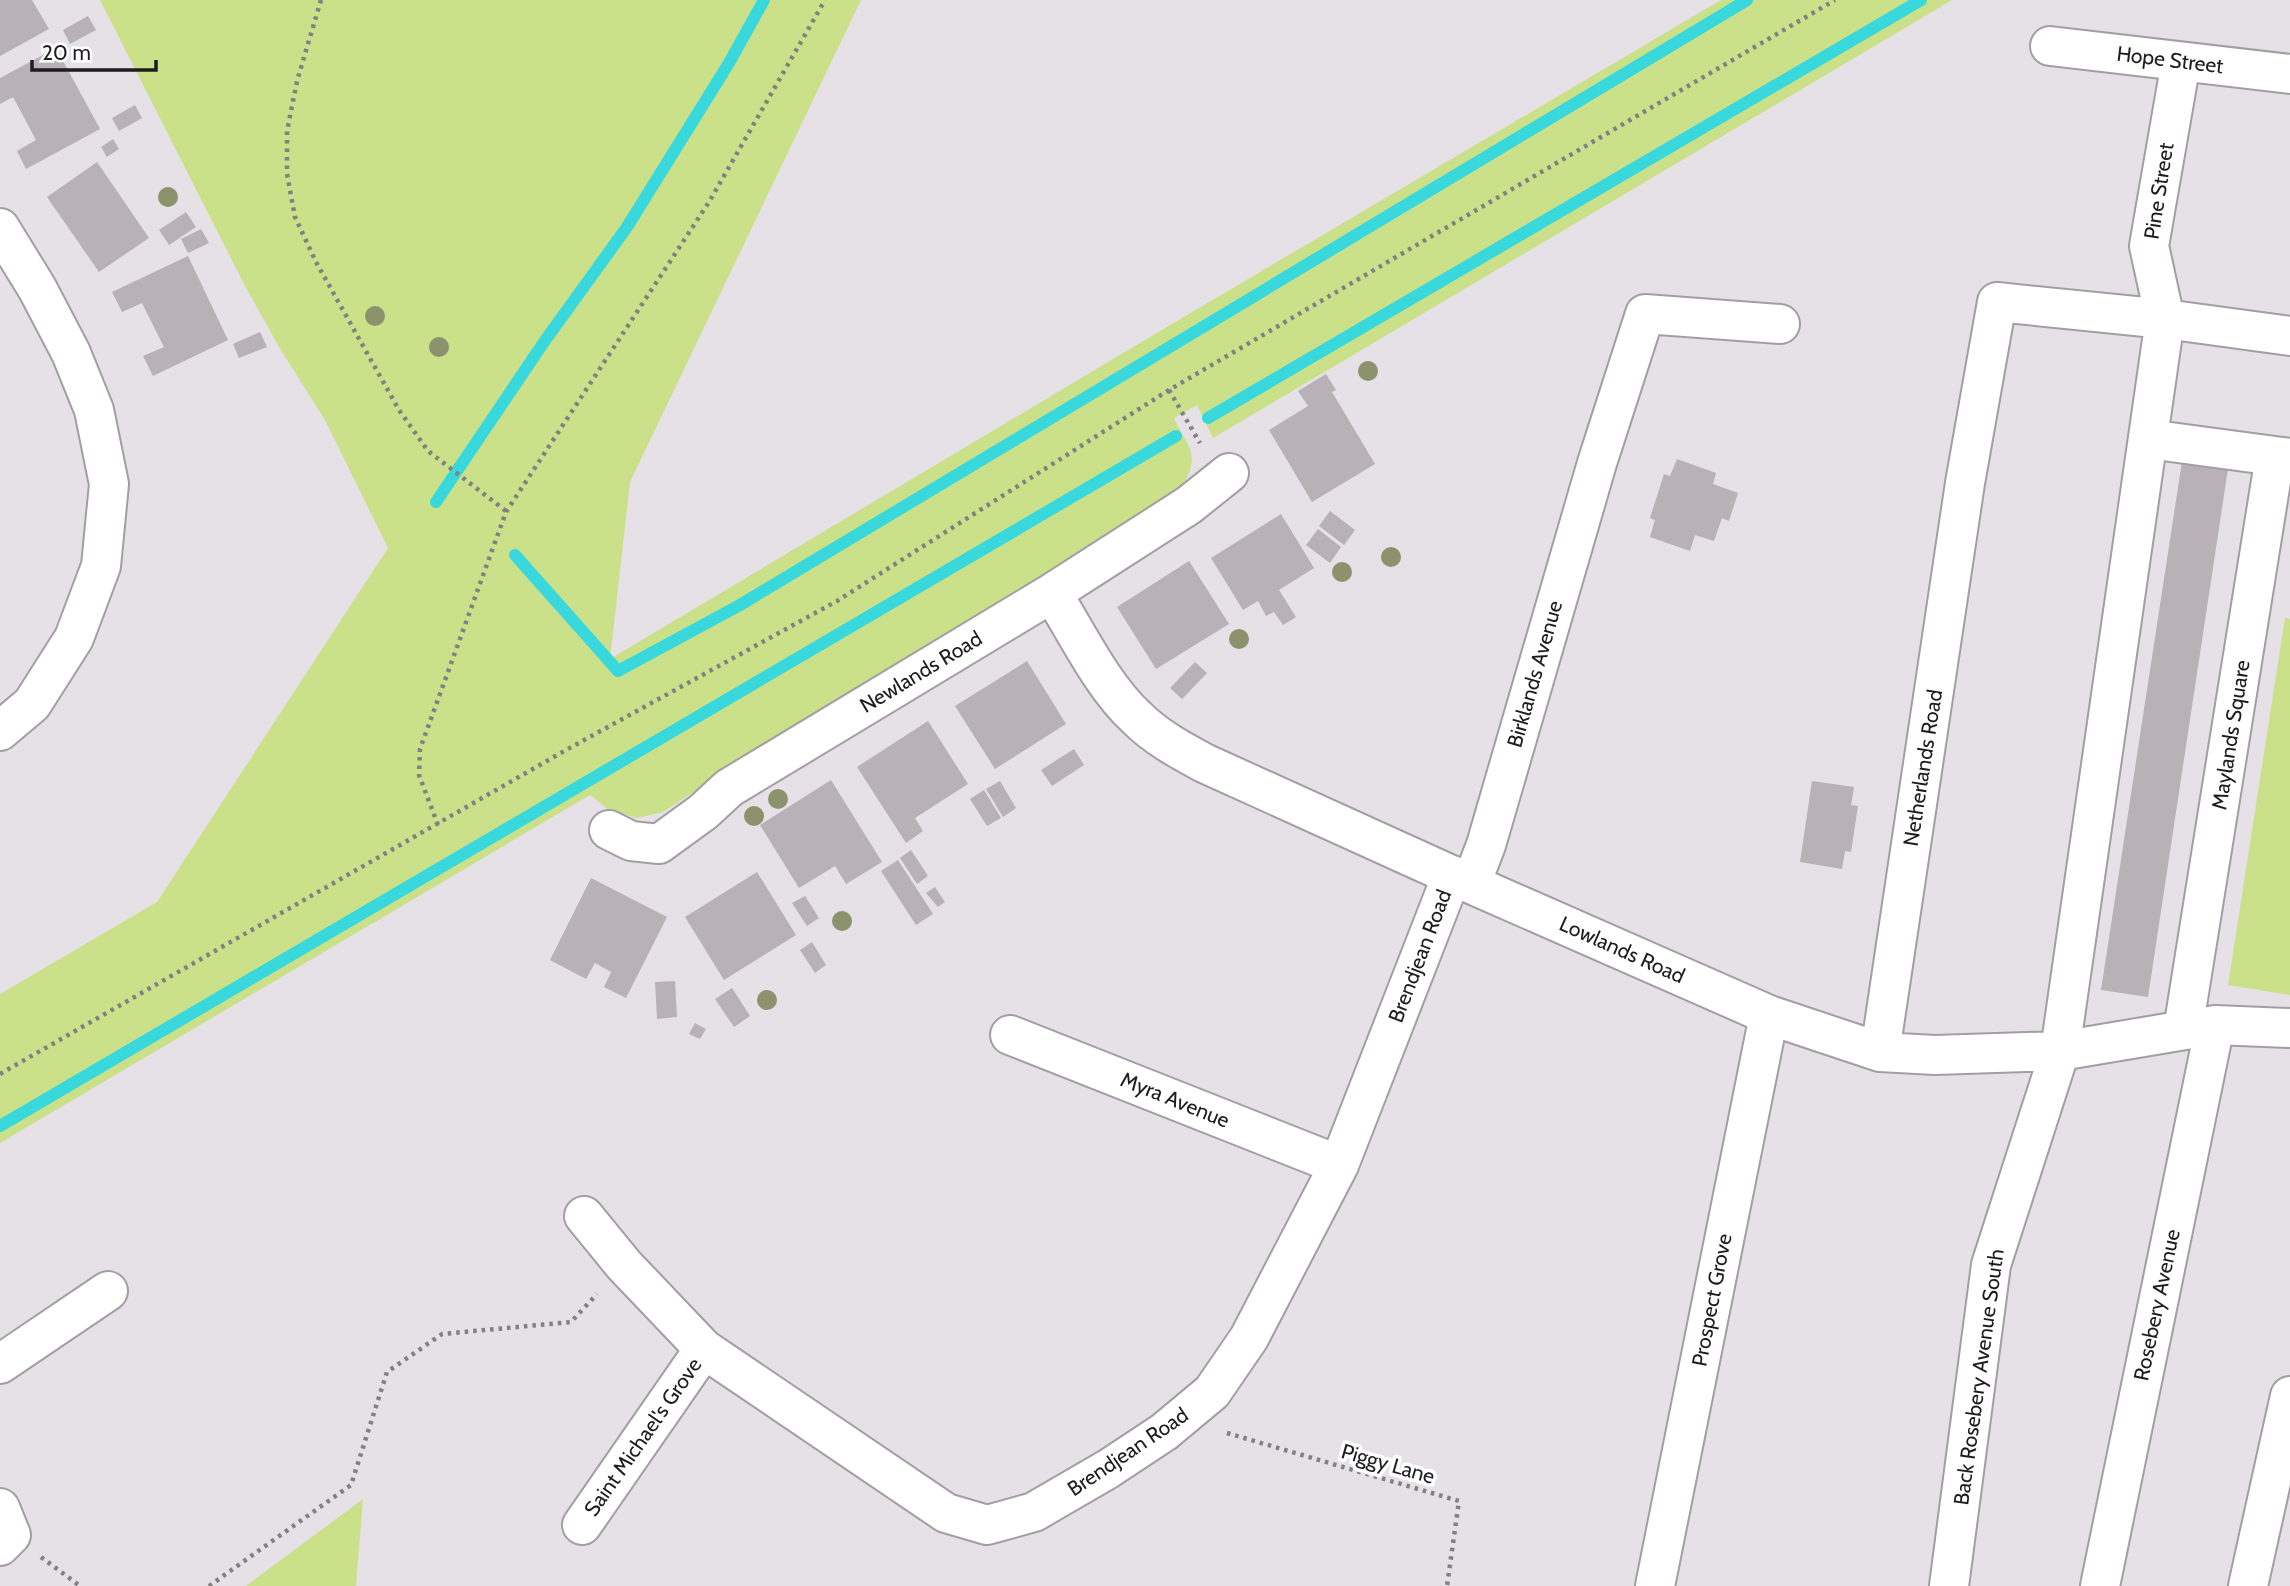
<svg xmlns="http://www.w3.org/2000/svg" width="2290" height="1586" font-family="Cabin,sans-serif">
<style>
.green{fill:#cae189}
.lines{fill:none;stroke-linecap:round;stroke-linejoin:round}
.stream{stroke:#39d8dc;stroke-width:12}
.building{fill:#b8b1b5}
.minor-casing{stroke:#a29ea3;stroke-width:42}
.path{stroke:#828083;stroke-width:4.5;stroke-dasharray:3.5 5;stroke-linecap:butt}
.minor{stroke:#fff;stroke-width:38}
.tree{fill:#8c926c}
.labels{text-anchor:middle;stroke-width:7;stroke-linejoin:round;paint-order:stroke}
.street-label{font-size:21px;fill:#1d1c1e;stroke:#fff}
</style>
<rect width="100%" height="100%" fill="#e5e1e6"/>
<path class="green" d="M 100,0 L 861,0 L 630,482 L 610,659 L 1160,331 L 1721,0 L 1952,0 L 1213,438 L 1197,405 L 1174,418 C 1187,448 1201,450 1184,484 L 1018,595 L 741,761 L 663,812 L 637,818 L 609,810 L 590,795 L 0,1143 L 0,994 L 157,902 L 388,548 L 325,420 L 279,347 L 243,282 Z
M 2285,618 L 2290,619 L 2290,995 L 2228,985 Z
M 363,1499 L 356,1586 L 246,1586 Z"/>
<g class="lines">
<path class="stream" d="M 1208,418 L 1921,0
M 436,502 L 544,342 L 627,227 L 729,63 L 764,0
M 515,555 L 618,671 L 740,605 L 1747,0
M 0,1126 L 1176,436"/>
</g>
<path class="building" d="M 0,0 L 32,0 L 49,29 L 0,56 Z
M 88,16 L 96,30 L 70,44 L 63,30 Z
M 56,48 L 100,129 L 26,169 L 17,151 L 36,140 L 13,97 L 0,104 L 0,78 Z
M 135,105 L 142,118 L 119,131 L 112,118 Z
M 113,139 L 119,149 L 107,157 L 101,147 Z
M 97,162 L 149,238 L 99,272 L 47,197 Z
M 186,212 L 196,227 L 169,245 L 159,230 Z
M 201,229 L 209,243 L 188,253 L 181,239 Z
M 188,256 L 228,340 L 153,376 L 143,356 L 164,347 L 142,303 L 122,312 L 112,292 Z
M 260,332 L 267,347 L 239,358 L 233,344 Z
M 1326,374 L 1336,390 L 1332,392 L 1375,464 L 1312,502 L 1269,430 L 1308,406 L 1298,391 Z
M 2183,455 L 2229,462 L 2148,997 L 2101,990 Z
M 1677,459 L 1716,473 L 1713,484 L 1738,493 L 1729,521 L 1722,518 L 1714,541 L 1695,535 L 1690,551 L 1650,537 L 1655,520 L 1650,518 L 1664,474 L 1670,476 Z
M 1330,511 L 1355,530 L 1344,545 L 1319,526 Z
M 1281,514 L 1314,568 L 1279,590 L 1296,617 L 1283,625 L 1274,612 L 1266,616 L 1258,601 L 1243,610 L 1211,558 Z
M 1318,529 L 1341,547 L 1330,563 L 1306,545 Z
M 1189,561 L 1229,624 L 1156,669 L 1117,607 Z
M 1027,661 L 1066,724 L 995,769 L 955,706 Z
M 1195,662 L 1207,673 L 1182,699 L 1170,688 Z
M 928,721 L 968,784 L 915,818 L 923,831 L 906,843 L 857,767 Z
M 1074,749 L 1084,765 L 1052,786 L 1041,770 Z
M 831,780 L 882,862 L 846,884 L 835,866 L 799,888 L 760,825 Z
M 1000,781 L 1016,808 L 1003,817 L 986,789 Z
M 1812,781 L 1854,787 L 1851,805 L 1858,806 L 1851,852 L 1845,851 L 1842,869 L 1800,862 Z
M 984,790 L 1001,818 L 987,826 L 970,799 Z
M 911,850 L 928,876 L 917,884 L 900,858 Z
M 898,860 L 933,914 L 916,925 L 881,871 Z
M 757,872 L 796,935 L 724,980 L 685,917 Z
M 591,878 L 667,917 L 626,998 L 604,987 L 611,972 L 595,963 L 586,979 L 550,960 Z
M 935,887 L 945,902 L 938,907 L 926,893 Z
M 805,896 L 819,918 L 807,926 L 792,903 Z
M 812,942 L 826,965 L 815,973 L 800,950 Z
M 675,981 L 677,1017 L 657,1019 L 655,982 Z
M 732,988 L 750,1016 L 734,1027 L 715,999 Z
M 695,1023 L 706,1029 L 700,1039 L 689,1034 Z"/>
<g class="lines">
<defs>
<path id="minor" d="M 2050,46 L 2290,74
M 0,228 L 37,288 L 71,353 L 94,410 L 109,484 L 101,566 L 74,638 L 32,704 L 0,731
M 2148,439 L 2275,456
M 1052,593 C 1077,633 1102,686 1137,718 C 1156,737 1180,750 1204,763 L 1471,884 L 1769,1015 L 1880,1052 L 1935,1055 L 2060,1051 L 2215,1025 L 2290,1028
M 609,830 L 631,841 L 659,844 L 703,812 L 729,788 L 1052,593 L 1189,505 L 1229,473
M 1471,884 L 1486,845 L 1597,463 L 1645,314 L 1780,324
M 2183,1030 L 2275,456 L 2290,458
M 1010,1035 L 1339,1165
M 1880,1052 L 1965,483 L 1997,302 L 2165,319 L 2290,336
M 584,1216 L 624,1265 L 704,1349 L 946,1513 L 987,1525 L 1034,1512 L 1108,1469 L 1164,1432 L 1212,1392 L 1249,1338 L 1339,1165 L 1452,875
M 0,1364 L 108,1291
M 0,1508 L 11,1535 L 0,1546
M 582,1525 L 704,1349
M 1655,1586 L 1769,1015
M 1949,1586 L 1991,1265 L 2060,1051 L 2165,319 L 2149,246 L 2181,62
M 2100,1586 L 2215,1025
M 2248,1586 L 2290,1396"/>
</defs>
<use href="#minor" class="minor-casing"/>
<path class="path" d="M 321,0 L 297,81 L 287,131 L 287,174 L 295,217 L 316,262 L 399,410 L 428,451 L 506,511
M 1169,390 L 1200,443
M 438,825 L 419,775 L 420,749 L 506,512 L 709,202 L 825,0
M 0,1074 L 566,750 L 837,601 L 1169,390 L 1835,0
M 1227,1433 L 1459,1501 L 1447,1586
M 41,1557 L 80,1586
M 209,1586 L 351,1485 L 387,1372 L 442,1334 L 571,1322 L 597,1294"/>
<use href="#minor" class="minor"/>
</g>
<g class="tree">
<circle cx="168" cy="197" r="10"/>
<circle cx="375" cy="316" r="10"/>
<circle cx="439" cy="347" r="10"/>
<circle cx="1368" cy="371" r="10"/>
<circle cx="1391" cy="557" r="10"/>
<circle cx="1342" cy="572" r="10"/>
<circle cx="1239" cy="639" r="10"/>
<circle cx="778" cy="799" r="10"/>
<circle cx="754" cy="816" r="10"/>
<circle cx="842" cy="921" r="10"/>
<circle cx="767" cy="1000" r="10"/>
</g>
<g class="labels">
<g class="street-label">
<text transform="translate(2170 60) rotate(7)" y="7">Hope Street</text>
<text transform="translate(2159 191) rotate(-81)" y="7">Pine Street</text>
<text transform="translate(921 672) rotate(-31)" y="7">Newlands Road</text>
<text transform="translate(1535 674) rotate(-74)" y="7">Birklands Avenue</text>
<text transform="translate(2231 735) rotate(-81)" y="7">Maylands Square</text>
<text transform="translate(1923 768) rotate(-81)" y="7">Netherlands Road</text>
<text transform="translate(1622 950) rotate(24)" y="7">Lowlands Road</text>
<text transform="translate(1420 956) rotate(-69)" y="7">Brendjean Road</text>
<text transform="translate(1175 1100) rotate(22)" y="7">Myra Avenue</text>
<text transform="translate(1712 1300) rotate(-79)" y="7">Prospect Grove</text>
<text transform="translate(2157 1305) rotate(-78)" y="7">Rosebery Avenue</text>
<text transform="translate(1979 1377) rotate(-82)" y="7">Back Rosebery Avenue South</text>
<text transform="translate(643 1437) rotate(-55)" y="7">Saint Michael's Grove</text>
<text transform="translate(1128 1452) rotate(-34)" y="7">Brendjean Road</text>
<text transform="translate(1388 1464) rotate(16)" y="7">Piggy Lane</text>
</g>
</g>
<path d="M32 60v10h124v-10" fill="none" stroke="#1d1c1e" stroke-width="3.5"/>
<text x="42" y="60" font-size="21" fill="#1d1c1e" stroke="#ffffff" stroke-width="5" paint-order="stroke">20 m</text>
</svg>
